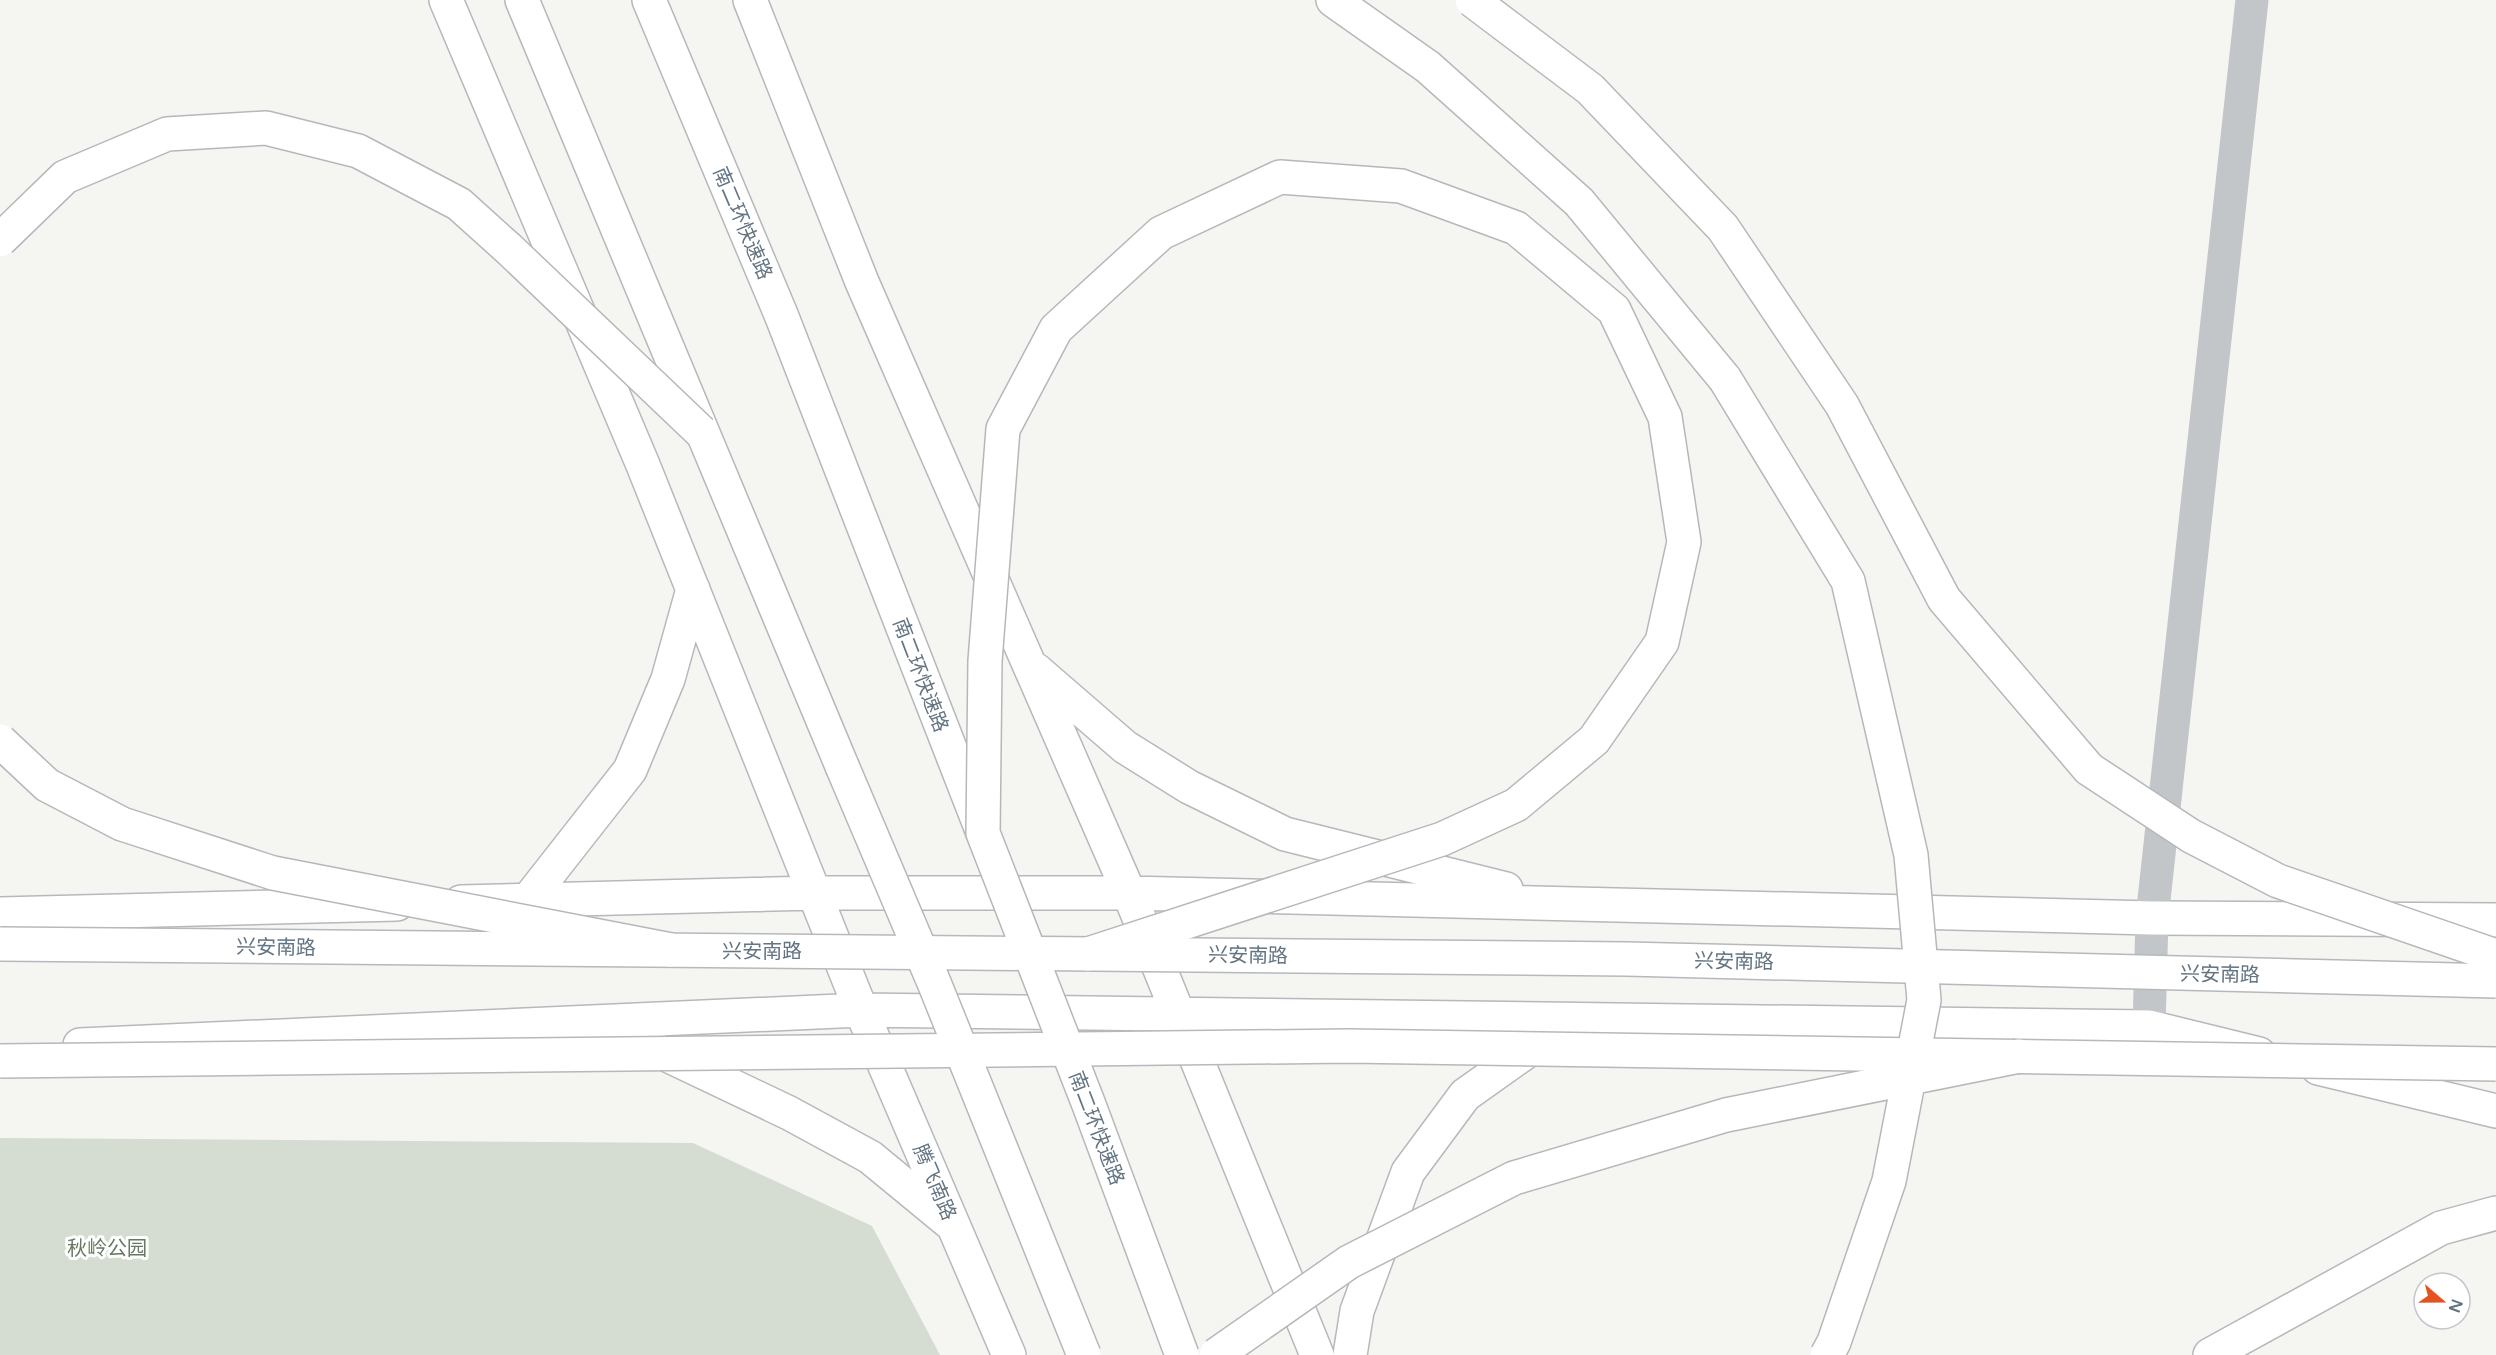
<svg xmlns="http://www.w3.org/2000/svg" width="2496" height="1355" font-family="'Varela Round','Noto Sans SC',sans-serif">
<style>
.green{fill:#d5dcd2}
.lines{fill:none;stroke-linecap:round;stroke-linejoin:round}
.major-casing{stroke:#b5b9bd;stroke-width:36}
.highway-casing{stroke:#b5b8bb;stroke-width:36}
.minor{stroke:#c2c6c9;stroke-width:33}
.major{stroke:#fff;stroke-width:33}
.highway{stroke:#fff;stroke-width:33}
.major-bridge-casing{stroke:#b5b9bd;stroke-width:36;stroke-linecap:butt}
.highway-bridge-casing{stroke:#b5b8bb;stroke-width:36;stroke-linecap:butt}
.major-bridge{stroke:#fff;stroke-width:33}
.highway-bridge{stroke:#fff;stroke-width:33}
.labels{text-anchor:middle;stroke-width:6;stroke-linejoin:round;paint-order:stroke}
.street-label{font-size:20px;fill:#637482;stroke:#fff}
.park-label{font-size:20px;fill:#667962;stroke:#fff}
</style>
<rect width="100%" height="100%" fill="#f5f5f1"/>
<path class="green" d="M 0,1138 L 693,1143 L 872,1226 L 940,1355 L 0,1355 Z"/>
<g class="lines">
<defs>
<path id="major" d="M 446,0 L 643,465 L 861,1010 L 1009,1355
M 750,0 L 862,282 L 1129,893 L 1317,1355
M 1036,670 L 1125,747 L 1189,787 L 1285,834 L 1506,889
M 528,900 L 630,770 L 668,679 L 693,589
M 461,902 L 815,893 L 1129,893 L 2152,918 L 2496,920
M 0,914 L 397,904
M 80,1045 L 861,1010 L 2149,1027 L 2259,1054
M 659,1051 L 789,1113 L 870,1157 L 949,1222
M 2318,1068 L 2496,1111
M 1350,1355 L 1357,1311 L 1408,1172 L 1465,1095 L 1544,1039"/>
<path id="highway" d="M 522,0 L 842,766
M 649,0 L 782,317 L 983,833
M 1333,0 L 1428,67 L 1579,202 L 1725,379
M 2210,1355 L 2441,1228 L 2496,1213"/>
</defs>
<use href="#major" class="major-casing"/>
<use href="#highway" class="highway-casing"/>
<path class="minor" d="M 2149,1027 L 2152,918 L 2252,0"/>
<use href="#major" class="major"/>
<use href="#highway" class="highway"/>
<defs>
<path id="major-bridge" d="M 0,944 L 1627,959 L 2496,981
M 0,1061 L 1349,1046 L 2496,1064"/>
<path id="highway-bridge" d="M 1472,0 L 1590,89 L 1723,228 L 1842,405 L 1944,599 L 2089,769 L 2191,836 L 2278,881 L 2496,956
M 0,240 L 65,177 L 167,134 L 266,128 L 358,151 L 459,204 L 509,249 L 701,432
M 1725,379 L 1848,581 L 1911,855 L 1924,1000 L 1889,1181 L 1834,1342 L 1827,1355
M 0,741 L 47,785 L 122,824 L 273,873 L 671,950
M 842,766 L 935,985 L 1084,1355
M 1088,954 L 1442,839 L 1516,805 L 1594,740 L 1662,642 L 1684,542 L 1665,417 L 1614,310 L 1516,228 L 1401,186 L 1280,177 L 1161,233 L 1056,329 L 1003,429 L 985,661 L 983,833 L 1089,1105 L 1182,1355
M 1216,1355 L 1349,1262 L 1514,1178 L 1726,1115 L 2019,1056"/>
</defs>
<use href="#major-bridge" class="major-bridge-casing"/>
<use href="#highway-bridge" class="highway-bridge-casing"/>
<use href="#major-bridge" class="major-bridge"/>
<use href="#highway-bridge" class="highway-bridge"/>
</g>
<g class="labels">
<g class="street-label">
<text transform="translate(743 223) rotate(67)" y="7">南二环快速路</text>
<text transform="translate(921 675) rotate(69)" y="7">南二环快速路</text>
<text transform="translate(276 947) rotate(1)" y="7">兴安南路</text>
<text x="762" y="958">兴安南路</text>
<text transform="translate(1248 955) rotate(1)" y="7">兴安南路</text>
<text transform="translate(1734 961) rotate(1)" y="7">兴安南路</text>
<text transform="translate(2220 974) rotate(1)" y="7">兴安南路</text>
<text transform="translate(1097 1128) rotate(69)" y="7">南二环快速路</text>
<text transform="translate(935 1182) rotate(67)" y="7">腾飞南路</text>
</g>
<g class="park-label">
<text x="107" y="1255">秋岭公园</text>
</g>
</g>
<g transform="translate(2442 1301) rotate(110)"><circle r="28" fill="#ffffff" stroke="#c1c7cd" stroke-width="1.5"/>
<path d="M0-4.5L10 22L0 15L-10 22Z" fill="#e55221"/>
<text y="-9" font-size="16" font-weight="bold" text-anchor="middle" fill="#637482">N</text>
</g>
</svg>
